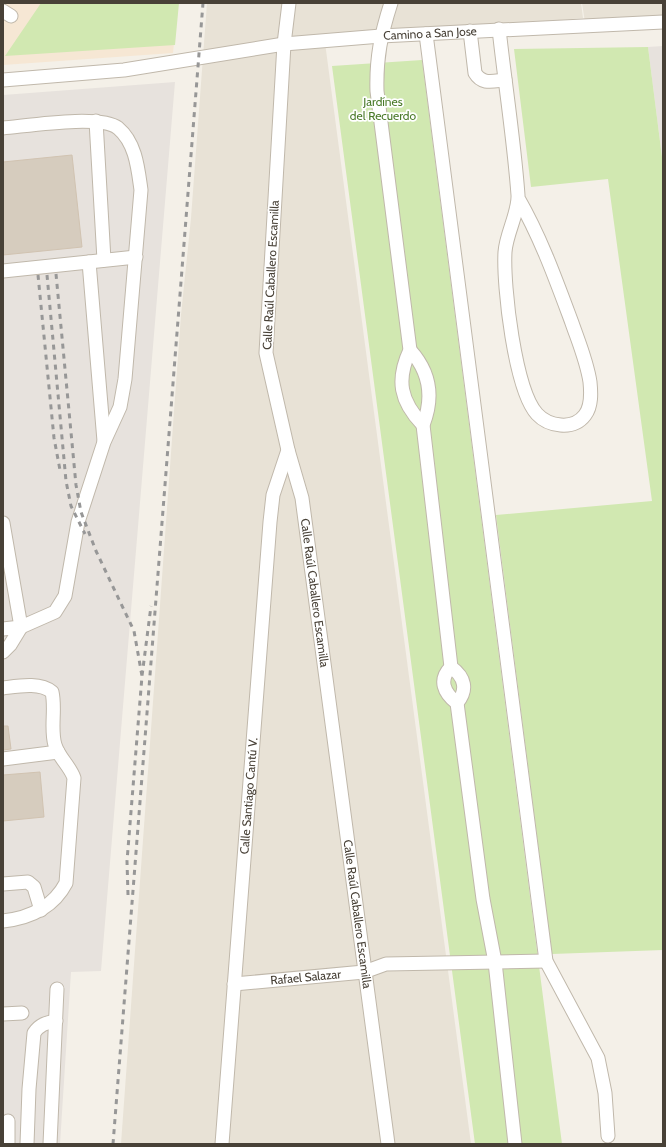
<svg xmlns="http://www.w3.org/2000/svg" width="666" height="1147" font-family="Cabin,sans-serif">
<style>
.residential{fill:#e8e2d6}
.commercial{fill:#f6e7d4}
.industrial{fill:#e7e2dd}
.green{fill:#d1e8b1}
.building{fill:#d6ccbe;stroke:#d1c3b1}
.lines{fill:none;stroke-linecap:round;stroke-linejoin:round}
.minor-casing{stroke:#c0b8ab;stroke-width:15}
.minor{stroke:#fff;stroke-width:13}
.rail{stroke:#979797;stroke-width:3;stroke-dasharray:5 5;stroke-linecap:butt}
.labels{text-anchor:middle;stroke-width:3.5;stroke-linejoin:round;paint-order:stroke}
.street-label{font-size:12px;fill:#484137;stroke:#fff}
.park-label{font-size:12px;fill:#4a7a29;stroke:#fff}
</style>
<rect width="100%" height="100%" fill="#f4f0e8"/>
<path class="residential" d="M 207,3 L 581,3 L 583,18 L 503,25 L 324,35 L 471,1144 L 121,1144 L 181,315 L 191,218 Z
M 582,3 L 663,3 L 663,26 L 586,29 Z"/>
<path class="commercial" d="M 3,3 L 178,3 L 173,53 L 3,65 Z"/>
<path class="industrial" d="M 663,46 L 663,165 L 648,47 Z
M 175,82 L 101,971 L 71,972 L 60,1144 L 3,1144 L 3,95 Z"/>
<path class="green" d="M 41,3 L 179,3 L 175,45 L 5,56 Z
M 648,47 L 663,165 L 663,950 L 552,954 L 496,515 L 652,501 L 608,179 L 531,187 L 514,49 Z
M 422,60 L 562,1144 L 475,1144 L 332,66 Z"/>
<path class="building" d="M 72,155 L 82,247 L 3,255 L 3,162 Z
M 3,726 L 8,726 L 11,749 L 3,750 Z
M 40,772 L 44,817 L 3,821 L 3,775 Z"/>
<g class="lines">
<defs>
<g id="minor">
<path id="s1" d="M 289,3 L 284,44 L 266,353 L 288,450 L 302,498 L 388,1144"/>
<path d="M 391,3 C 381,34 376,58 377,91 L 410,350 C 396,380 400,401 423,425"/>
<path d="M 3,11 L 11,16"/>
<path d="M 499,29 C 505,84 514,140 518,195 C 519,212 506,234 505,252 C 503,286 515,390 537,414 C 548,426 573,431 585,415 C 592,406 591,392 590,382 C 587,362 579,343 572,323 C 556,280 541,238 518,198"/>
<path d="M 470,31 L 475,73 C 482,85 493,81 505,80"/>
<path d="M 426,34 L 546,961 L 598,1058 L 605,1093 L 608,1136"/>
<path id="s2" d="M 3,80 L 124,70 L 284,44 L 381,36 L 663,22"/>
<path d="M 96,121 L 104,260"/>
<path d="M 3,128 C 27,126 100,114 118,128 C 136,143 138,169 141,190 L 125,379 L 120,407 L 104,442 L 78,522 L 65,596 L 55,612 L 21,627 L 3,629"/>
<path d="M 89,262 L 104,441"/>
<path d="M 3,271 L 136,257"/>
<path d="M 410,350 C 430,372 434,397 423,425 L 451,667 C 465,677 468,690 457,703"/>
<path d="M 3,523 L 21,627 L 10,645 L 3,652"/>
<path d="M 451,667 C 438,680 444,693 457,703 L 483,899 L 495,962 L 515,1144"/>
<path d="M 3,688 C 19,686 40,682 52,692 C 56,709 50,729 55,745 C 59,758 70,766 74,778 L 66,883 C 53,908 29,918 3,921"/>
<path d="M 3,759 L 58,752"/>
<path d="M 3,884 L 28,882 L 34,887 L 41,910"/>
<path id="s3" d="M 234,984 L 364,972 L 386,964 L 546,961"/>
<path d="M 3,1014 L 22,1013"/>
<path d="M 8,1121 L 8,1144"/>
<path d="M 27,1144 L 29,1089 L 34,1033 C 40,1024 46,1023 56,1021"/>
<path d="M 50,1144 L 57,989"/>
<path id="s4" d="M 222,1144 L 270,522 L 273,495 L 288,450"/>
</g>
</defs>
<use href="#minor" class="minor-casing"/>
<use href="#minor" class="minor"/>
<path class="rail" d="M 56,274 L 76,485 L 81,512 L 96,551 L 134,631 L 142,676
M 38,275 L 54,438 L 60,470
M 47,275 L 66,481 L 71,506 L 85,534
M 128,895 L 127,861 L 142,676 L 151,606
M 113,1144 L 203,3"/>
</g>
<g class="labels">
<g class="street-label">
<text dy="4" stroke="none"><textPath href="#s2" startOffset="430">Camino a San Jose</textPath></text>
<text transform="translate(271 275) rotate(-87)" y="4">Calle Raúl Caballero Escamilla</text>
<text dy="4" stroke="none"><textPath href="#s1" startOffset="596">Calle Raúl Caballero Escamilla</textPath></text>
<text dy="4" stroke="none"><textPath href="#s4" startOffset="349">Calle Santiago Cantú V.</textPath></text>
<text dy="4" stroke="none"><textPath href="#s1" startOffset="920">Calle Raúl Caballero Escamilla</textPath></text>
<text dy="4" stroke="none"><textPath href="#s3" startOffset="72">Rafael Salazar</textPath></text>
</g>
<g class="park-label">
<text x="383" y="106">Jardínes<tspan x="383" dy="14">del Recuerdo</tspan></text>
</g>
</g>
<rect width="666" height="1147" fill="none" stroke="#484137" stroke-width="8"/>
</svg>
